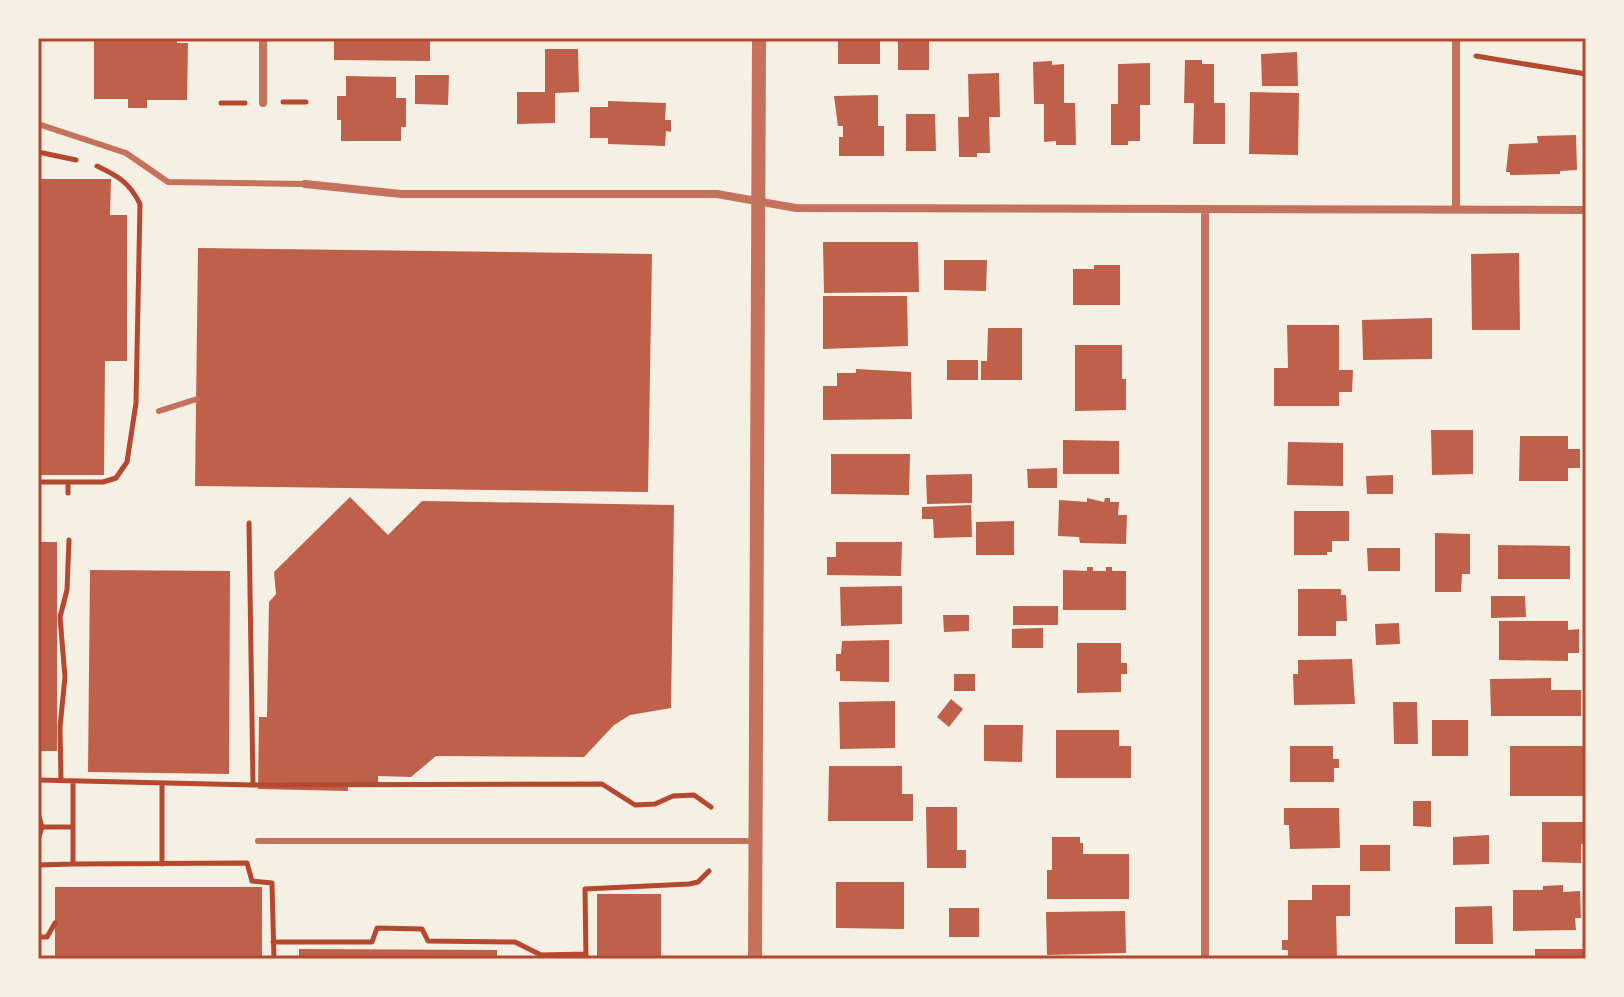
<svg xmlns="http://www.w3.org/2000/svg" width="1624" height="997" font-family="'Roboto Serif',serif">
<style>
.building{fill:#bf614a}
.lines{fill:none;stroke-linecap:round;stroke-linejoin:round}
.path{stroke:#b5482f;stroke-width:5}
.service{stroke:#c5725c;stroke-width:6}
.minor{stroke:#c5725c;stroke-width:8}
.tertiary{stroke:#c5725c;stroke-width:14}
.neatline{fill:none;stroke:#b5482f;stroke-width:3}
</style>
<rect width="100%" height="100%" fill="#f6efe4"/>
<path class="building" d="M 119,38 L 177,38 L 177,43 L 188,43 L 187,100 L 147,100 L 147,108 L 128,108 L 128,99 L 94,99 L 94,40 Z
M 334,38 L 430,38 L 430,61 L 334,60 Z
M 838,38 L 880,38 L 880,64 L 838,64 Z
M 898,38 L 929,38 L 929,70 L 898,70 Z
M 545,49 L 578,49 L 579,92 L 555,93 L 555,123 L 517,124 L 517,92 L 545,92 Z
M 1297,52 L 1298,86 L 1262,86 L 1261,54 Z
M 1185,60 L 1202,60 L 1202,64 L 1214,64 L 1214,103 L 1225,103 L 1225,144 L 1193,144 L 1194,103 L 1184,103 Z
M 1052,61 L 1052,65 L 1064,64 L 1064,103 L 1075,103 L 1076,145 L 1056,145 L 1056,141 L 1044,142 L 1044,104 L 1034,104 L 1033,62 Z
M 1150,63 L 1150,105 L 1140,105 L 1140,141 L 1128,141 L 1128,145 L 1111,145 L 1111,104 L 1118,104 L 1118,64 Z
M 999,73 L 1000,117 L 989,117 L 990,153 L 977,153 L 977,157 L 959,157 L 958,117 L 969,117 L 968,74 Z
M 415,75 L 449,75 L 448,105 L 415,104 Z
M 346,76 L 396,77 L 396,98 L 406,98 L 406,127 L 401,127 L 401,141 L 341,141 L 341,120 L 337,120 L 337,96 L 346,96 Z
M 1250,92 L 1299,93 L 1298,155 L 1249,154 Z
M 878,95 L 878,126 L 884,126 L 884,156 L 839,156 L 839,137 L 843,137 L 843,126 L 838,126 L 834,96 Z
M 608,101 L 666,103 L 665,120 L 671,120 L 671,132 L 666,131 L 665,146 L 608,144 L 608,138 L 590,138 L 590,107 L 608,107 Z
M 906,114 L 935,114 L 936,151 L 906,151 Z
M 1576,135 L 1577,170 L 1560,171 L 1560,174 L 1510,175 L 1510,172 L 1506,172 L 1509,144 L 1538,143 L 1537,136 Z
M 38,179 L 111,179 L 110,215 L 127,215 L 127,361 L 105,361 L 104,475 L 38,475 Z
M 823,242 L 918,242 L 919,292 L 824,293 Z
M 198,248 L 652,254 L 648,492 L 195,486 Z
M 1519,253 L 1520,330 L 1472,330 L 1471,254 Z
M 944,260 L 987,260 L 986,291 L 944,290 Z
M 1094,265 L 1120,265 L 1120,305 L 1073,305 L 1073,269 L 1094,269 Z
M 823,296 L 907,296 L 908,346 L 823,349 Z
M 1432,318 L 1432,359 L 1363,360 L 1362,320 Z
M 1287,325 L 1339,325 L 1339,370 L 1353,370 L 1352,392 L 1339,392 L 1339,406 L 1274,406 L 1274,368 L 1288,368 Z
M 988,328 L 1022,328 L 1022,380 L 981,380 L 981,361 L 987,361 Z
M 1075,345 L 1122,345 L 1122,379 L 1126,379 L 1126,410 L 1075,411 Z
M 947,360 L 978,360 L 978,380 L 947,380 Z
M 856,369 L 911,372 L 912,419 L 823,420 L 823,386 L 837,386 L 837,373 L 856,373 Z
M 1431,430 L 1473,430 L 1473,474 L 1432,475 Z
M 1520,436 L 1568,436 L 1568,449 L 1580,449 L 1580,468 L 1568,468 L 1568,481 L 1519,481 Z
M 1063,440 L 1119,441 L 1119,474 L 1063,474 Z
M 1288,442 L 1343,443 L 1343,486 L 1287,485 Z
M 831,454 L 910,454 L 909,495 L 831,494 Z
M 1057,468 L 1057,488 L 1028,488 L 1027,469 Z
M 972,474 L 972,503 L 927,504 L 926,475 Z
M 1393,475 L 1393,494 L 1367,494 L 1366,476 Z
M 350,497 L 388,535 L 422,501 L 674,505 L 671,708 L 630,715 L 614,725 L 584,757 L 436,756 L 411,777 L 378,776 L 378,785 L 348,785 L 348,791 L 258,789 L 259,717 L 267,717 L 269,602 L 276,594 L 274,572 Z
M 1087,498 L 1104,502 L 1105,498 L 1110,498 L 1110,502 L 1119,502 L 1118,515 L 1127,515 L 1126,544 L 1080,543 L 1079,537 L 1058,536 L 1059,500 L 1087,502 Z
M 971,505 L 972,537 L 934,538 L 933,519 L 922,519 L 922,507 Z
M 1294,511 L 1349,511 L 1349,541 L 1332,541 L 1332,552 L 1327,552 L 1327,555 L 1294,555 Z
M 1014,521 L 1014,555 L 976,555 L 976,522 Z
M 1435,533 L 1470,534 L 1470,574 L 1462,574 L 1461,592 L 1435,592 Z
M 38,542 L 57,542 L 57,751 L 38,751 Z
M 836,542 L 902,542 L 901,576 L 827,575 L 827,557 L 836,557 Z
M 1498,545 L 1570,546 L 1570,579 L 1498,579 Z
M 1367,548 L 1400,548 L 1400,571 L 1368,571 Z
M 1087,567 L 1093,567 L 1093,571 L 1106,571 L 1106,567 L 1112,567 L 1112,571 L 1126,571 L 1126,610 L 1063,610 L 1063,570 L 1087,571 Z
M 90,570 L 230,571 L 229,774 L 88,772 Z
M 902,586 L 902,624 L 841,626 L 840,587 Z
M 1298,589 L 1341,589 L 1341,595 L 1346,595 L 1347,621 L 1336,621 L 1336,636 L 1298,636 Z
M 1491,596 L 1525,596 L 1526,617 L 1491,618 Z
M 1013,606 L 1058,606 L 1058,625 L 1013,625 Z
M 943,615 L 969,615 L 969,631 L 944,632 Z
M 1499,621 L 1568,621 L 1568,630 L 1579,629 L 1579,653 L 1568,653 L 1568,661 L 1499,660 Z
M 1399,623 L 1400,644 L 1376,645 L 1375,624 Z
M 1043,628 L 1043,648 L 1012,648 L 1012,629 Z
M 889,640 L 889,682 L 840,681 L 840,671 L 836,671 L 836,654 L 841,654 L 842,641 Z
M 1077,643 L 1121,643 L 1121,663 L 1127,663 L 1127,674 L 1121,674 L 1121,692 L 1077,693 Z
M 1352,659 L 1355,704 L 1294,705 L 1293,674 L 1298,674 L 1298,660 Z
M 954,674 L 975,674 L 975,691 L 954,691 Z
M 1551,678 L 1551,690 L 1581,690 L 1581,716 L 1491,716 L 1490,679 Z
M 951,699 L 963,709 L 949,727 L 937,717 Z
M 895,701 L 895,748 L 840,749 L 839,702 Z
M 1393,702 L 1417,702 L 1418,744 L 1394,744 Z
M 1432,720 L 1468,720 L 1468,756 L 1432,756 Z
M 984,725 L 1023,725 L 1022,762 L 984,761 Z
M 1056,730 L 1119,730 L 1119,746 L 1131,746 L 1131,778 L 1056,778 Z
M 1290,746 L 1333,746 L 1333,759 L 1339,759 L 1339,768 L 1334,768 L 1334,782 L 1290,782 Z
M 1510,746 L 1586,746 L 1586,796 L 1510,796 Z
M 829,766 L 902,766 L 902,794 L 913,794 L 913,821 L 828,821 Z
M 1413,801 L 1431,801 L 1431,827 L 1413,826 Z
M 926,807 L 957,807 L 957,850 L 966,850 L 966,868 L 927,868 Z
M 1284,808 L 1339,808 L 1340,848 L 1290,849 L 1289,825 L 1284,825 Z
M 1542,822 L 1586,822 L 1586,843 L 1581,844 L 1581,863 L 1542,862 Z
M 1489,835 L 1489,864 L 1453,865 L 1453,837 Z
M 1052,837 L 1080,837 L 1080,843 L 1083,843 L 1083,854 L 1129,854 L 1129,899 L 1047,899 L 1047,870 L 1052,870 Z
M 1360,845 L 1390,845 L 1390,871 L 1360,871 Z
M 836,882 L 904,882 L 904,929 L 836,928 Z
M 1312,885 L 1350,885 L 1350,916 L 1336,916 L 1337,959 L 1288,959 L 1288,950 L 1282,950 L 1282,940 L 1288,940 L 1288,900 L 1312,900 Z
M 1563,885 L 1563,892 L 1580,891 L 1581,918 L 1575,918 L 1576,930 L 1513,931 L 1513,890 L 1543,890 L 1543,886 Z
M 55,887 L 262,887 L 262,959 L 55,959 Z
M 597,894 L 661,894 L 661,959 L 597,959 Z
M 1492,906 L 1493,944 L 1455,944 L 1455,907 Z
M 949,908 L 979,908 L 979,937 L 949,937 Z
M 1125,911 L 1126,953 L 1047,955 L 1046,912 Z
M 299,949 L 497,950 L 497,959 L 299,959 Z
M 1535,949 L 1586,949 L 1586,959 L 1535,959 Z"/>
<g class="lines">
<path class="path" d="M 1476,56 L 1586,74
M 283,102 L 306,102
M 221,103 L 245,103
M 38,152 L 76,160
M 38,482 L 103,482 L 116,478 L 127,462 L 136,403 L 140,204 C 130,183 118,176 97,166
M 68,482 L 68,493
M 249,523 L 253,785
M 38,780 L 253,785 L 602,784 L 635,805 L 655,804 L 673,796 L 694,795 L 711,807
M 61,780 L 60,727 L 65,677 L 60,617 L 67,590 L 69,540
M 73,781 L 73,864 L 247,863 L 252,881 L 272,883 L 274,959
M 162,783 L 162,864
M 38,813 L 42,827 L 38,840
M 42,827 L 73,827
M 38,865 L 73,864
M 38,937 L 47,937 L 55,923
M 273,942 L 372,942 L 377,928 L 422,929 L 428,941 L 515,942 L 541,955 L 586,954
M 586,959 L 585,889 L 689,884 L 698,882 L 709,871"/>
<path class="service" d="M 38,124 L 126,153 L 168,182 L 305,184
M 159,411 L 197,399
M 258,841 L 756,841"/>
<path class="minor" d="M 1456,38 L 1456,209
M 263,103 L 263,38
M 305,184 L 401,194 L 717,194 L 796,208 L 1586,210
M 1205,210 L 1205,959"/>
<path class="tertiary" d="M 755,959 L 759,38"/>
</g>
<rect width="1624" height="997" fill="none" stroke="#f6efe4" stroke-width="80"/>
<rect x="40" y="40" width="1544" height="917" class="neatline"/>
</svg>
